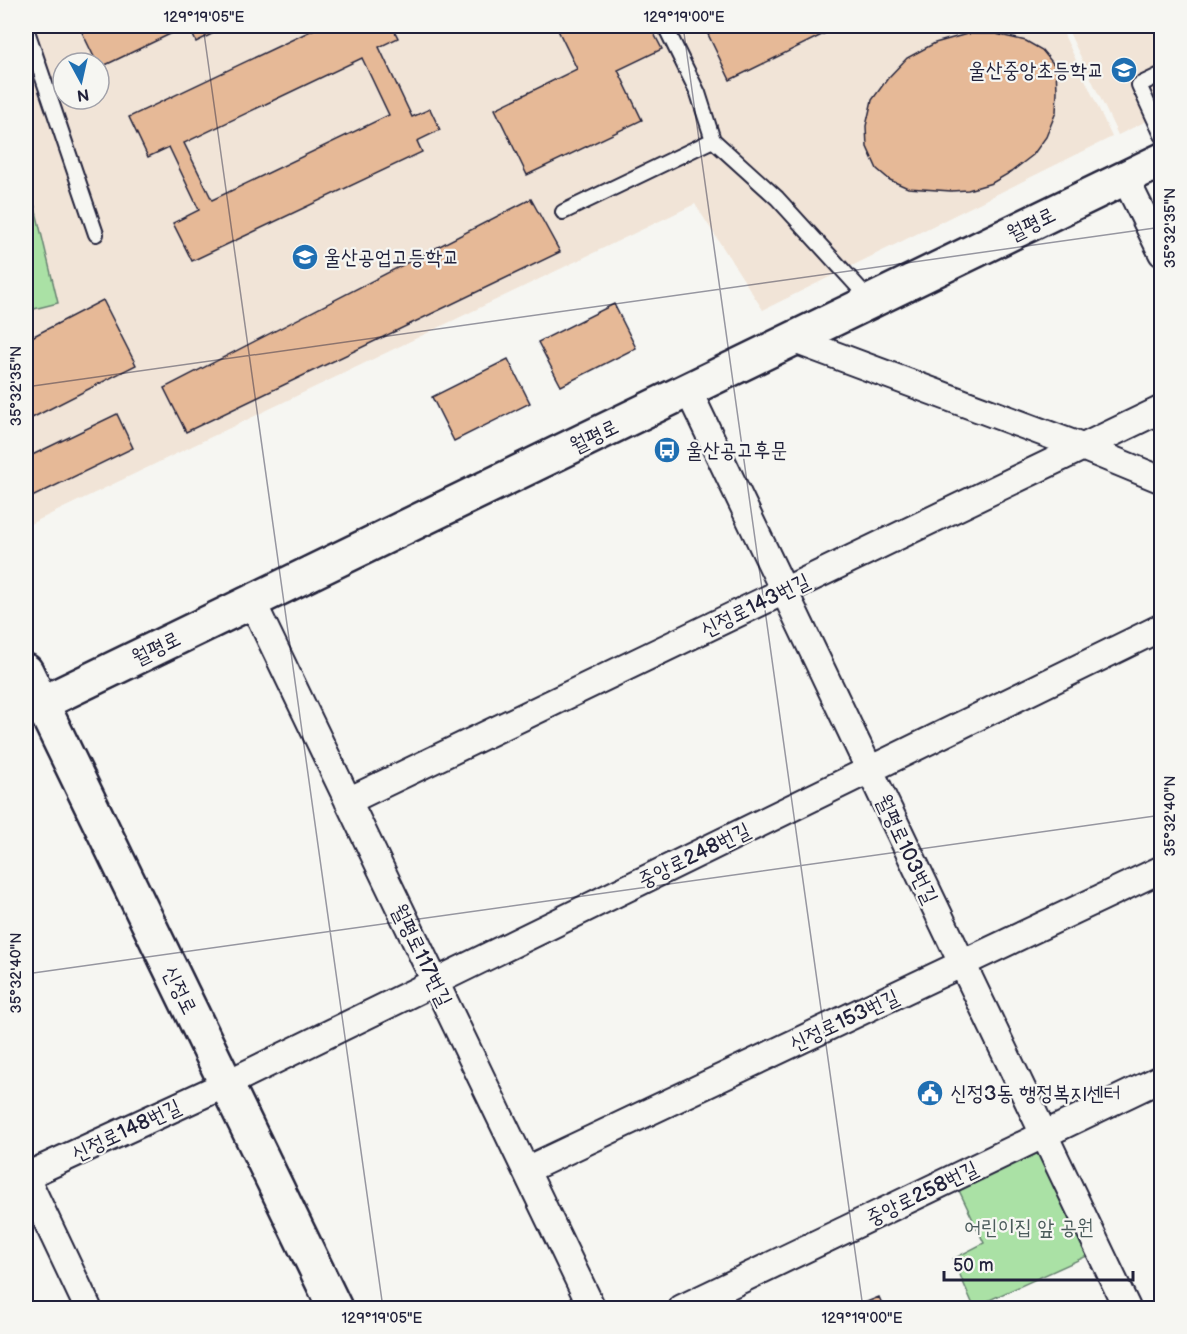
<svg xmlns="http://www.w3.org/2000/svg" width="1187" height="1334" font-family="'Balsamiq Sans','Poor Story',sans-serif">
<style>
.built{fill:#f1e4d7;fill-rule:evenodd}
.green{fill:#aae1a5;stroke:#668270;stroke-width:1.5}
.building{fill:#e6b997;stroke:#22223b;stroke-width:1.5;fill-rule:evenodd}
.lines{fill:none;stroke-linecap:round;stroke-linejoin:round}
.service-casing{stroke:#22223b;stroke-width:18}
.minor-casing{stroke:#22223b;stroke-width:30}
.secondary-casing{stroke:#22223b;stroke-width:38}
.service{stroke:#f6f6f2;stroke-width:14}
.minor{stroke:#f6f6f2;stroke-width:26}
.secondary{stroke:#f6f6f2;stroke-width:33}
.ticks{fill:none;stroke:#22223b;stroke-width:1.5;stroke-opacity:0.45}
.labels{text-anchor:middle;stroke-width:4.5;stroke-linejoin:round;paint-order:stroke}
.poi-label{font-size:21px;fill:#22223b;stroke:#f6f6f2;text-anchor:start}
.street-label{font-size:21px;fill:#22223b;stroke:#f6f6f2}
.park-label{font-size:21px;fill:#4b5b5b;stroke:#f6f6f2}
.neatline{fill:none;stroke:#22223b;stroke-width:2}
.ticks-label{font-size:15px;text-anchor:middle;fill:#22223b}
</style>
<rect width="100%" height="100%" fill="#f6f6f2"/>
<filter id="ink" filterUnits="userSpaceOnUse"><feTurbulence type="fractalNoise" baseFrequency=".0167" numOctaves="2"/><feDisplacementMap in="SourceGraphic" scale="12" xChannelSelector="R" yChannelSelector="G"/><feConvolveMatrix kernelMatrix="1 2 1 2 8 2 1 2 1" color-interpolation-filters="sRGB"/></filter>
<g filter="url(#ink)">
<path class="built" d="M 26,26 L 1060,26 L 1112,137 L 763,310 L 695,204 L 26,526 ZM 63,63 L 99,63 L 99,99 L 63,99 Z
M 1066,26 L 1161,26 L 1161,114 L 1118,135 Z"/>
<path class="green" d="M 26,170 L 58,303 L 26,311 Z
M 1041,1142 L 1096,1252 L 974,1307 L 953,1259 L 984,1243 L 956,1184 Z"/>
<path class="building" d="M 79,26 L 187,26 L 99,68 L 99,63 L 97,63 Z
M 189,26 L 223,26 L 224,28 L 196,42 Z
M 321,26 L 392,26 L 398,38 L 379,47 L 412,117 L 430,109 L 440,130 L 417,141 L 422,152 L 192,261 L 173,223 L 199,210 L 169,147 L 148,157 L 129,117 ZM 362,58 L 389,115 L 212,200 L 184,143 Z
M 556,26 L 650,26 L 662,49 L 618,70 L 642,120 L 527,175 L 495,109 L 577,69 Z
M 704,26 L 840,26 L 730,80 Z
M 967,34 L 996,34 L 1026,41 L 1042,50 L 1056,67 L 1057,91 L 1056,112 L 1046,137 L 1033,155 L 1011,172 L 992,183 L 968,190 L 951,191 L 908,188 L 890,180 L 877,169 L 867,147 L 866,126 L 872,100 L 888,78 L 907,58 L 935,43 Z
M 531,199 L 560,252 L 186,432 L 164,388 Z
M 103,300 L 136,365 L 26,421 L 26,340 Z
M 614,304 L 636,348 L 561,386 L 538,342 Z
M 508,359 L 530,403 L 454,441 L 432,397 Z
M 117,414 L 133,448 L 28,499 L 26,493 L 26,458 Z
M 879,1297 L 884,1308 L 852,1308 Z"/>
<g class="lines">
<defs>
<path id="service" d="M 665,26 L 698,93 L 713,140
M 26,28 L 96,234
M 1162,74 L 1139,85 L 1162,135
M 563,212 L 713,140 L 777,198 L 871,301"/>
<path id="minor" d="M 1125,178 L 1162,253
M 792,339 L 1082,447 L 1162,480
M 688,390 L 1127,1308
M 252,601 L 592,1308
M 348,801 L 1162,409
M 526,1170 L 1162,869
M 26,1176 L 226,1084 L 1162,627
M 26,1177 L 88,1308
M 682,1308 L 1162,1078"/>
<path id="secondary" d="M 26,671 L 335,1308
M 26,711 L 1162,160"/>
</defs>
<use href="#service" class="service-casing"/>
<use href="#minor" class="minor-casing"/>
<use href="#secondary" class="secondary-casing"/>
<use href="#service" class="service"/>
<use href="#minor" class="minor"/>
<use href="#secondary" class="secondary"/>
</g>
</g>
<path class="ticks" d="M 203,26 L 383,1308M 683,26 L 863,1308M 26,387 L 1162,227M 26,974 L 1162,815"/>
<defs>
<symbol id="school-disc" viewBox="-11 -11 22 22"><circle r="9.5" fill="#1f6fb2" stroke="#f6f6f2"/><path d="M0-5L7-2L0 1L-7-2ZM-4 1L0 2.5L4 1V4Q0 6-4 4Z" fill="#fff"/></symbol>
<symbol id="bus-disc" viewBox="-11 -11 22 22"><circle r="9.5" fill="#1f6fb2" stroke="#f6f6f2"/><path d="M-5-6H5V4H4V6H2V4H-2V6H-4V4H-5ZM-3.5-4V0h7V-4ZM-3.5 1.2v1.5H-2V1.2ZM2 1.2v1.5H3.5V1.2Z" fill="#fff"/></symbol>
<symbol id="civic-disc" viewBox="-11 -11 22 22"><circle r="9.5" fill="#1f6fb2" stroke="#f6f6f2"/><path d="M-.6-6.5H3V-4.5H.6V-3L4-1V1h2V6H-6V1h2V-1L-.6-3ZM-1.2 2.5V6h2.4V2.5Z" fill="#fff"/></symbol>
</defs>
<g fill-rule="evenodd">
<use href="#school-disc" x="1109" y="55" width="30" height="30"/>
<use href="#school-disc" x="290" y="242" width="30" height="30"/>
<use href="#bus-disc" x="652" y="435" width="30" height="30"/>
<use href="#civic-disc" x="915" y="1078" width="30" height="30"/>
</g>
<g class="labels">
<g class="poi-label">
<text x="1104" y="77" text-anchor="end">울산중앙초등학교</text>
<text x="324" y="264">울산공업고등학교</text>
<text x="686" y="457">울산공고후문</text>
<text x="950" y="1100">신정3동 행정복지센터</text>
</g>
<g class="street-label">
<text transform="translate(1031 224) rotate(-26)" y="7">월평로</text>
<text transform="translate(594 436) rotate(-26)" y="7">월평로</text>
<text transform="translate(755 605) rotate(-26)" y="7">신정로143번길</text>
<text transform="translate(156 648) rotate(-26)" y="7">월평로</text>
<text transform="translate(907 849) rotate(65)" y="7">월평로103번길</text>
<text transform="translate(694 855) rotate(-26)" y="7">중앙로248번길</text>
<text transform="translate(422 955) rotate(64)" y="7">월평로117번길</text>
<text transform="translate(180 990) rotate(64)" y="7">신정로</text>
<text transform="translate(844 1020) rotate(-25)" y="7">신정로153번길</text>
<text transform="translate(126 1130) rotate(-25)" y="7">신정로148번길</text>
<text transform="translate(922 1193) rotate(-26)" y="7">중앙로258번길</text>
</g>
<g class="park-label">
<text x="1029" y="1234">어린이집 앞 공원</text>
</g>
</g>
<rect width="1187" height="1334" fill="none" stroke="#f6f6f2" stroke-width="66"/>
<g transform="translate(81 81) rotate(172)"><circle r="28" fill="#f6f6f2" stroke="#a1a1a9" stroke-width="1.5"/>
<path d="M0-4.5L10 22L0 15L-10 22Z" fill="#1f6fb2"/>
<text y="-9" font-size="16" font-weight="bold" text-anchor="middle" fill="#22223b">N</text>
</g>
<path d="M944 1271v9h189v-9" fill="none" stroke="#22223b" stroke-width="3"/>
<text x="953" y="1271" font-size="18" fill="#22223b" stroke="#f6f6f2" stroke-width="4.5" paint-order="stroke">50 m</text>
<rect x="33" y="33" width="1121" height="1268" class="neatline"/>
<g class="ticks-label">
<text x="204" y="22">129°19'05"E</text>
<text x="684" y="22">129°19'00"E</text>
<text transform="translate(1170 228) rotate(-90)" y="5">35°32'35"N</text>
<text transform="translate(16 386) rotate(-90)" y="5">35°32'35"N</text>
<text transform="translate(1170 816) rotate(-90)" y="5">35°32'40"N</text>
<text transform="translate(16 973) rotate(-90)" y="5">35°32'40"N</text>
<text x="382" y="1323">129°19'05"E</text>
<text x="862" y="1323">129°19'00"E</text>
</g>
</svg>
